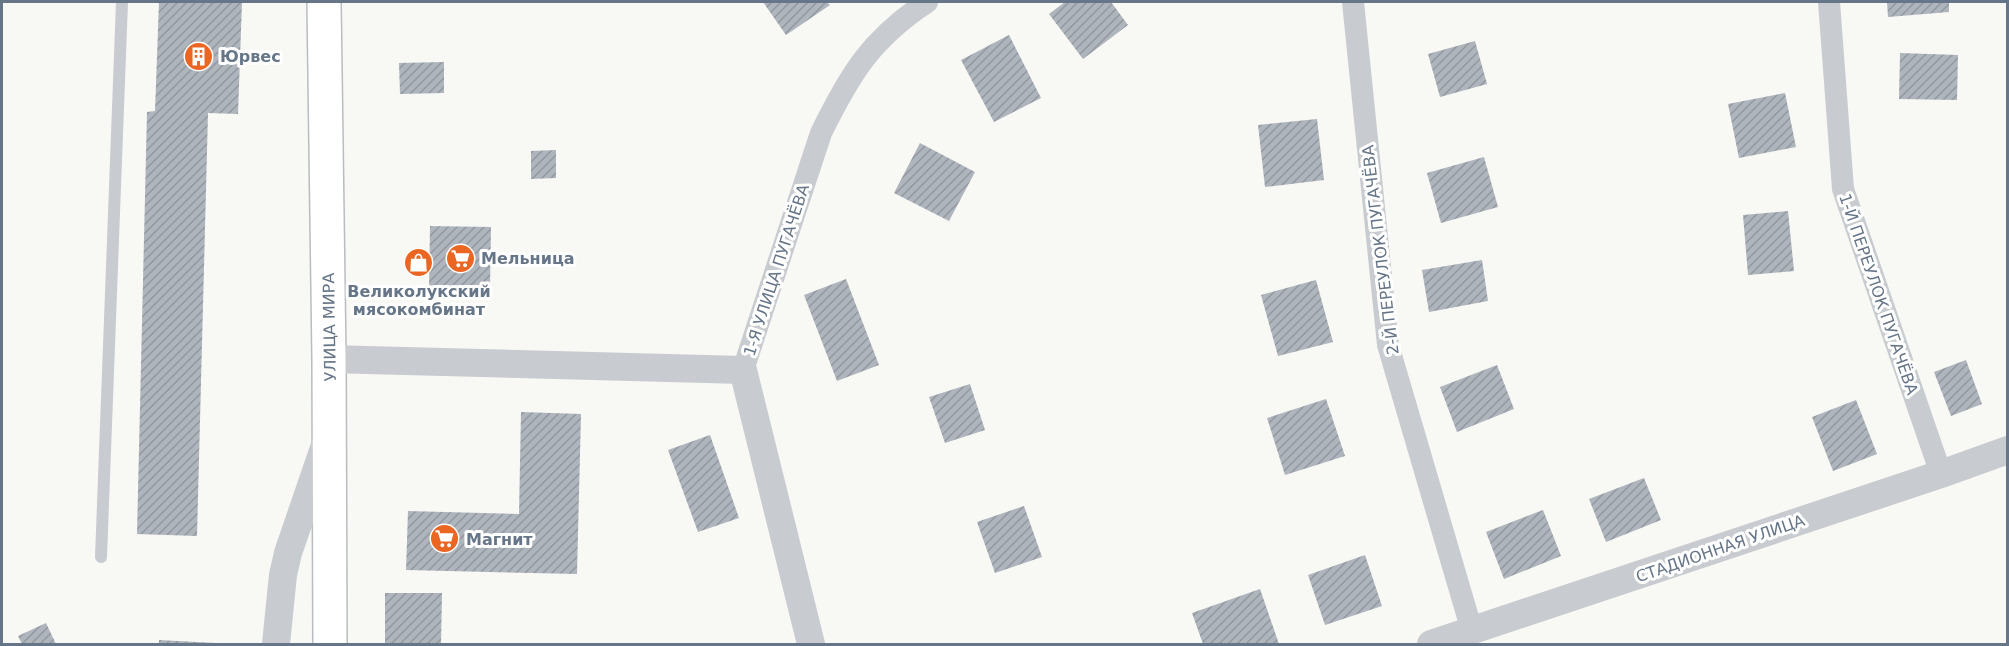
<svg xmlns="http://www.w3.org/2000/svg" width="2009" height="646" font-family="'DejaVu Sans',sans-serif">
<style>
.building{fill:url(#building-hatch)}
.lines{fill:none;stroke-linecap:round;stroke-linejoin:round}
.primary-casing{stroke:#b9bcc1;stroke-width:36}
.service{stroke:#c8cbcf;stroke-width:12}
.minor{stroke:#c8cbcf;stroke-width:22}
.tertiary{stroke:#c8cbcf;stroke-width:28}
.primary{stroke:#fff;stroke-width:33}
.labels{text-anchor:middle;stroke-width:6;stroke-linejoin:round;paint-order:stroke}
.poi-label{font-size:16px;font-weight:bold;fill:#667588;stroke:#fff;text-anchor:start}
.street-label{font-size:16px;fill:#667588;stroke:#fff}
</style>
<defs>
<pattern id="building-hatch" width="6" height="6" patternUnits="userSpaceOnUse" patternTransform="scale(1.5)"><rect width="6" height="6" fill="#afb5bc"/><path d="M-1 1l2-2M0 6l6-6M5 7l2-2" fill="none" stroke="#92989f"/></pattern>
</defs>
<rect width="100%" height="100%" fill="#f8f8f5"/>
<path class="building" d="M 159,2 L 242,2 L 238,114 L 208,113 L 197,536 L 137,534 L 147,112 L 155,111 Z
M 763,2 L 827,2 L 830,5 L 786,35 Z
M 1065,2 L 1111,2 L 1128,25 L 1083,59 L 1049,14 Z
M 1887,2 L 1949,2 L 1949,12 L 1888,17 Z
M 1009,35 L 1041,98 L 994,122 L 961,60 Z
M 1475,41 L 1487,84 L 1440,97 L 1428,54 Z
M 1900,53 L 1958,55 L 1957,100 L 1899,99 Z
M 444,62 L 444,93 L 400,94 L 399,63 Z
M 1785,93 L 1796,147 L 1739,158 L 1728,104 Z
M 1317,119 L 1324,180 L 1265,187 L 1258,125 Z
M 920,143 L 975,172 L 949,221 L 894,193 Z
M 556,150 L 556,178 L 531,179 L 531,151 Z
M 1484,157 L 1498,207 L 1441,223 L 1427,173 Z
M 1788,211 L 1794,271 L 1748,275 L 1743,215 Z
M 430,226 L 491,227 L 490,290 L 429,289 Z
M 1482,260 L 1488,301 L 1429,312 L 1422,270 Z
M 846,279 L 879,365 L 837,381 L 804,295 Z
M 1316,280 L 1333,342 L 1278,356 L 1261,295 Z
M 1966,360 L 1982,404 L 1951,416 L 1934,372 Z
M 1497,365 L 1514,409 L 1457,432 L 1440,387 Z
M 970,384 L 985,430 L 945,443 L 929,397 Z
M 1326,399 L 1345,456 L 1285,475 L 1267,418 Z
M 1856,400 L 1877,454 L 1833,471 L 1812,417 Z
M 521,412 L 581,414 L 577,574 L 406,570 L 408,511 L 519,514 Z
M 710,435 L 739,518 L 698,532 L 668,450 Z
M 1644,478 L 1661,520 L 1606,542 L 1589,499 Z
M 1024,506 L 1042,557 L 995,573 L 977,522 Z
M 1543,510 L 1561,556 L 1504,579 L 1486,532 Z
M 1365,555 L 1382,606 L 1325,625 L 1308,575 Z
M 1260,589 L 1279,644 L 1203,644 L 1192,613 Z
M 385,593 L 442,593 L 441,644 L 385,644 Z
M 46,623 L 56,644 L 22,644 L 18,636 Z
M 159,640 L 216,643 L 216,644 L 159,644 Z"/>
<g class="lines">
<defs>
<path id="primary" d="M 324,2 L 329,359 L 330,644"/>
</defs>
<use href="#primary" class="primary-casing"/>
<path class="service" d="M 101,557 L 122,2"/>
<path class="minor" d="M 1353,2 L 1388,345 L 1472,631
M 1829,2 L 1843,189 L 1941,474
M 743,370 L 821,133 C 850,74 871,39 927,2"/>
<path class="tertiary" d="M 329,359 L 743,370 L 811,644
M 276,644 L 283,575 L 288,553 L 325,445
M 1431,644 L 1941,474 L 2008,450"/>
<use href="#primary" class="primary"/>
</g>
<defs>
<symbol id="building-disc" viewBox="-11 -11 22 22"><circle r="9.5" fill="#eb6623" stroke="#fff"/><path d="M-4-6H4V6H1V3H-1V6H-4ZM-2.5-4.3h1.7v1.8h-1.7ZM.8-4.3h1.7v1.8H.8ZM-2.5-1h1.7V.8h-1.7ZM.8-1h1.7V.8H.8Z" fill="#fff"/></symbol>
<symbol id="supermarket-disc" viewBox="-11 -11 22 22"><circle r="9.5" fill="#eb6623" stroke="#fff"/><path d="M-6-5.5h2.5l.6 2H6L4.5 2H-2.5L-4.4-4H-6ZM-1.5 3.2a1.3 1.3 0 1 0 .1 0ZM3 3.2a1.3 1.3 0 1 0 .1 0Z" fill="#fff"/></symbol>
<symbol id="shop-disc" viewBox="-11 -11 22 22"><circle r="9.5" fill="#eb6623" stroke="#fff"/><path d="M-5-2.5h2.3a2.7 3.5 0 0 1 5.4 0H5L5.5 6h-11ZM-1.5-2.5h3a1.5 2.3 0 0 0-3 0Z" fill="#fff"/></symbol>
</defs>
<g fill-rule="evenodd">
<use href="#building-disc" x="182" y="40" width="33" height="33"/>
<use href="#supermarket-disc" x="444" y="242" width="33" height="33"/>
<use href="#shop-disc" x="402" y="246" width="33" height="33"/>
<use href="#supermarket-disc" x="428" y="522" width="33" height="33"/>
</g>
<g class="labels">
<g class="poi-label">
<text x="220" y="62">Юрвес</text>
<text x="481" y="264">Мельница</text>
<text x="419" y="297" text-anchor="middle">Великолукский<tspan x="419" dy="18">мясокомбинат</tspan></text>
<text x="466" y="545">Магнит</text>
</g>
<g class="street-label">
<text transform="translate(1380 250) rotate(-97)" y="6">2-Й ПЕРЕУЛОК ПУГАЧЁВА</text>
<text transform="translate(776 270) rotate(-72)" y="6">1-Я УЛИЦА ПУГАЧЁВА</text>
<text transform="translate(1879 294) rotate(71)" y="6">1-Й ПЕРЕУЛОК ПУГАЧЁВА</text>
<text transform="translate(329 327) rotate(-91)" y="6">УЛИЦА МИРА</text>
<text transform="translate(1720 548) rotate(-19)" y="6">СТАДИОННАЯ УЛИЦА</text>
</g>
</g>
<rect width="2009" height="646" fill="none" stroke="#667588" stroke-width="6"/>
</svg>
